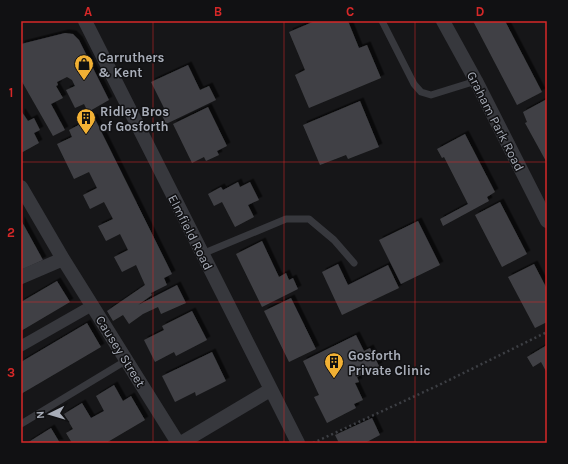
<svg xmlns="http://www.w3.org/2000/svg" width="568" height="464" font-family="Karla,sans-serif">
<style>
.building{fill:#404145;filter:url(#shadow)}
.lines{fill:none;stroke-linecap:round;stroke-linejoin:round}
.path{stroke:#3d3f44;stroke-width:2.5;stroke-dasharray:2 3;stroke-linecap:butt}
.service{stroke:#37383d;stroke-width:7}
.pedestrian{stroke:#37383d;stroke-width:11}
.minor{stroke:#37383d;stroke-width:14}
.grid{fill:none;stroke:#d62828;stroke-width:1;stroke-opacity:0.55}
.labels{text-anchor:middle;stroke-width:3;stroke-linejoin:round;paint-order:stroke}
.poi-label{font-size:13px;font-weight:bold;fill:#a8adb8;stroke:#111113;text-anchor:start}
.street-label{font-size:13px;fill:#a8adb8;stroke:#111113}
.neatline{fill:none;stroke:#d62828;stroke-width:1.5}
.grid-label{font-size:13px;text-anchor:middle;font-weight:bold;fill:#d62828}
</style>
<defs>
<filter id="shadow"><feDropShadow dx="3.5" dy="-3.5" stdDeviation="0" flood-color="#0009"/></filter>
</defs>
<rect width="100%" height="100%" fill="#161618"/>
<path class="building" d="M 315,21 L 348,21 L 359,48 L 367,45 L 381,78 L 309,108 L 295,75 L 305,70 L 289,32 Z
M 473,21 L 505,21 L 542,92 L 517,105 Z
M 65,33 L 73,34 L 79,40 L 109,100 L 88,112 L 84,104 L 75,108 L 66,90 L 75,86 L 72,80 L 67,77 L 57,82 L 58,85 L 56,86 L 63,98 L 51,104 L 65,130 L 53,136 L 21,80 L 21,44 Z
M 188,65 L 200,90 L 209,86 L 216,100 L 166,124 L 160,111 L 164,108 L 151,82 Z
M 547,99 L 547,163 L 525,123 L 527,122 L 523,112 Z
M 360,101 L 379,147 L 348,159 L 346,155 L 320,165 L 303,125 Z
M 208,107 L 227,146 L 217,151 L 219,155 L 206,161 L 204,157 L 192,163 L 173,124 Z
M 22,112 L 28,121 L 34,118 L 40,130 L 34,133 L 39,143 L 21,153 L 21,113 Z
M 94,117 L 172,274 L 164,278 L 167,285 L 151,293 L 152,295 L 138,305 L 177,285 L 186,303 L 161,314 L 158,307 L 143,314 L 129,324 L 123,315 L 113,321 L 107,311 L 145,285 L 136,265 L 122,272 L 114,257 L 128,250 L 120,234 L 106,241 L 98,226 L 113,219 L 104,202 L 90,209 L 83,195 L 97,188 L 89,172 L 74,179 L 57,144 L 72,137 L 69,130 Z
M 465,134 L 495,192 L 487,197 L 489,201 L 443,226 L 440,219 L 468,204 L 444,157 L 442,158 L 437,149 Z
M 238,182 L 240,187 L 250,182 L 259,200 L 248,205 L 254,217 L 235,227 L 222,202 L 214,206 L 208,194 L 221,187 L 223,190 Z
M 500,202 L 527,254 L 502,267 L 475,215 Z
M 21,220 L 43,260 L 21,270 Z
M 418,221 L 440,265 L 401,284 L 379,240 Z
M 262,241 L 279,277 L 286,273 L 289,280 L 293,278 L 298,289 L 262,307 L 236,254 Z
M 338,264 L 348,285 L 388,265 L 399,288 L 342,315 L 322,272 Z
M 534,264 L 547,289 L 547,322 L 535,328 L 508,277 Z
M 57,281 L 70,302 L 21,331 L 21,302 Z
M 291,298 L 316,349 L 289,362 L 264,311 Z
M 192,311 L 207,340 L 176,356 L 174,352 L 155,362 L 144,340 L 164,330 L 162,326 Z
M 87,323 L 101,347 L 21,394 L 21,362 Z
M 356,335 L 364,351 L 370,348 L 379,366 L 357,377 L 359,382 L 355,383 L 363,400 L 354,404 L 356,408 L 327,423 L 314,397 L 319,395 L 303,361 Z
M 547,345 L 547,373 L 541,362 L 533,367 L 527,357 Z
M 212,352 L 226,381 L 196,396 L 195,392 L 175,402 L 162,376 Z
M 114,385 L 123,401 L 131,396 L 145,420 L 106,443 L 72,443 L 66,433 L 73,429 L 64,414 L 82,403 L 91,418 L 104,411 L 96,396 Z
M 372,418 L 380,435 L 365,443 L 339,443 L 335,435 Z
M 51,428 L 60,443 L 27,443 Z"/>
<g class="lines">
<path class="path" d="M 313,443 L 439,385 L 547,332"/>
<path class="service" d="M 382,21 L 414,84 L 421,92 L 431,95 L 476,81
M 202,254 L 286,219 L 309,219 L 334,240 L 354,263
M 21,424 L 127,360"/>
<path class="pedestrian" d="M 21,346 L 93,305"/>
<path class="minor" d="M 85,21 L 298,443
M 443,21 L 476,81 L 547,221
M 21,187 L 63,259 L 178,443
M 21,277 L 63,259
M 181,443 L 270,390"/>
</g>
<path class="grid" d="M 153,21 L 153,443M 284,21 L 284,443M 415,21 L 415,443M 21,162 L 547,162M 21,302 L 547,302"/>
<defs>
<symbol id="shop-pin" viewBox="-11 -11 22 30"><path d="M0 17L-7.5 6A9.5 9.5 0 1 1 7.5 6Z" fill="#f2b134" stroke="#111113"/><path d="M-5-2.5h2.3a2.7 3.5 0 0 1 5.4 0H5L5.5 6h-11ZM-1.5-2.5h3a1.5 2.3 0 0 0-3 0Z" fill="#111"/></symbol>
<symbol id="building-pin" viewBox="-11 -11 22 30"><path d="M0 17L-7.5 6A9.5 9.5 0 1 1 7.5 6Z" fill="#f2b134" stroke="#111113"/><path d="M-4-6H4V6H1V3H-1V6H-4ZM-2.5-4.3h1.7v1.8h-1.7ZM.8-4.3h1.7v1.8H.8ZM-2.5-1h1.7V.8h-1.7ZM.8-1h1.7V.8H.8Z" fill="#111"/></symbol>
</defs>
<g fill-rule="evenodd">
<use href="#shop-pin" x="73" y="53" width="22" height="30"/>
<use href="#building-pin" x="75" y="107" width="22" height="30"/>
<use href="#building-pin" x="323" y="351" width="22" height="30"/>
</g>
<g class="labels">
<g class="poi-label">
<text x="98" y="62">Carruthers<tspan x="98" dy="15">&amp; Kent</tspan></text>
<text x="100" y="116">Ridley Bros<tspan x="100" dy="15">of Gosforth</tspan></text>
<text x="348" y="360">Gosforth<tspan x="348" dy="15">Private Clinic</tspan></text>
</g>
<g class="street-label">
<text transform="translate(496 121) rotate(63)" y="5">Graham Park Road</text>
<text transform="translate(191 232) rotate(63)" y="5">Elmfield Road</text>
<text transform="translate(121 351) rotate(58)" y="5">Causey Street</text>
</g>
</g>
<rect width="568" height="464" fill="none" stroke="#111113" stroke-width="44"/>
<g transform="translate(50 414) rotate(265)" stroke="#111113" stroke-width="3" paint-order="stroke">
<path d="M0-3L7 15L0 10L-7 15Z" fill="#a8adb8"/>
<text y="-6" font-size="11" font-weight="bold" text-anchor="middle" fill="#a8adb8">N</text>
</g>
<rect x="22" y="22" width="524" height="420" class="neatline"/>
<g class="grid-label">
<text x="88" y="16">A</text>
<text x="218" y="16">B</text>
<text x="350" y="16">C</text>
<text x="480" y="16">D</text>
<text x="11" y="97">1</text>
<text x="11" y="237">2</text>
<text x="11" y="377">3</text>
</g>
</svg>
